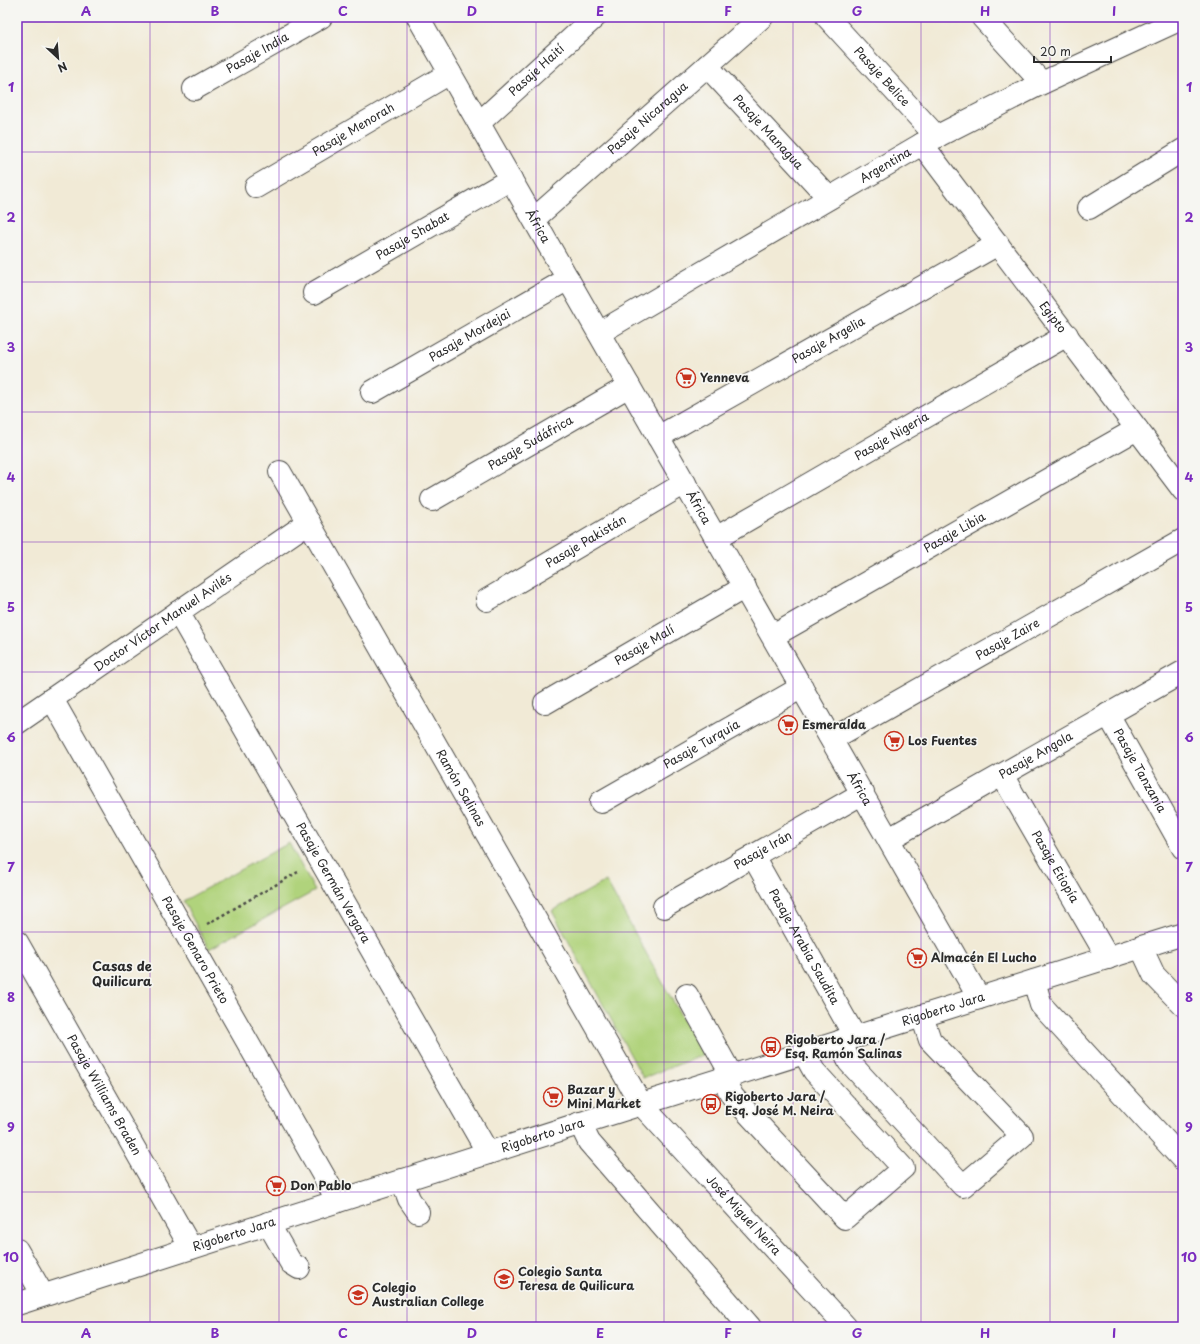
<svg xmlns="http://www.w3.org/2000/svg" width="1200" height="1344" font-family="'Playpen Sans',sans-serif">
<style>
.green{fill:#b0d37b;stroke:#6e7f53}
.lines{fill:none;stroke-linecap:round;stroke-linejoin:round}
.minor-casing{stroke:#494845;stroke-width:24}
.path{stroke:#494845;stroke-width:2.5;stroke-dasharray:3 3;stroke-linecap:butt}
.minor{stroke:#fff;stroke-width:22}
.grid{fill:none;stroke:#7b2cbf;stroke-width:1;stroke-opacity:0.55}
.labels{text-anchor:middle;stroke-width:3.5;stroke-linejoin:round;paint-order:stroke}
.street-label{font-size:12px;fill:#2b2b2b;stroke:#f6f6f2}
.poi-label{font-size:12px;font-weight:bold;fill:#2b2b2b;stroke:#f6f6f2;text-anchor:start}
.neighbourhood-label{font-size:13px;font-weight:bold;fill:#2b2b2b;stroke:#f6f6f2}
.neatline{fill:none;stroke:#7b2cbf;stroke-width:1.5}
.grid-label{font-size:13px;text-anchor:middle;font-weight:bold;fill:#7b2cbf}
</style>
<rect width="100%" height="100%" fill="#f6f6f2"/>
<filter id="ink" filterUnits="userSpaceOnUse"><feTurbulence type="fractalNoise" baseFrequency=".025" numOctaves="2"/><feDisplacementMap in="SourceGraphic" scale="8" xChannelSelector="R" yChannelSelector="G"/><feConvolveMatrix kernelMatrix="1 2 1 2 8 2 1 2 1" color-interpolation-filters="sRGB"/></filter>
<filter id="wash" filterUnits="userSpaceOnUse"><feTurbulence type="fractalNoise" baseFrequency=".012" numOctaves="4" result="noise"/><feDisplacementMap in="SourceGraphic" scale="16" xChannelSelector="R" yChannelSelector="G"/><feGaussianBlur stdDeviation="0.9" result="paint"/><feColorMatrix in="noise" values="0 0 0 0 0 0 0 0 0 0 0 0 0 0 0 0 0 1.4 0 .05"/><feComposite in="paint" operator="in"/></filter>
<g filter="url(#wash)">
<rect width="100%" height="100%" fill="#f1ead6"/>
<path class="green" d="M 289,843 L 315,891 L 209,949 L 183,901 Z
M 606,881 L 703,1055 L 643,1078 L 552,911 Z"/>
</g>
<g filter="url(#ink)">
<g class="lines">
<defs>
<g id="minor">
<path id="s1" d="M 418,17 L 979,998"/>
<path id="s2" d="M 827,17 L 937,137"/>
<path d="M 982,17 L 1042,83"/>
<path id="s3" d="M 707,66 L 829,198"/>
<path id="s4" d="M 194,89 L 321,17"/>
<path id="s5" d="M 479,123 L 595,17"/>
<path id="s6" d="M 922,144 L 1183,490"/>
<path id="s7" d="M 256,187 L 450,73"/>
<path d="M 1089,208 L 1183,150"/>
<path id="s8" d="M 534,219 L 762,17"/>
<path id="s9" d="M 314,293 L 511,179"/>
<path id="s10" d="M 599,333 L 922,144 L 1042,83 L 1183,18"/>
<path id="s11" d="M 372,392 L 568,279"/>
<path id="s12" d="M 658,437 L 998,244"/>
<path id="s13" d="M 280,472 L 641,1104 L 846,1327"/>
<path id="s14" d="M 432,500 L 629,386"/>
<path id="s15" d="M 716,538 L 1067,335"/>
<path id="s16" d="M 487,600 L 685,483"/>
<path id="s17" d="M 178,612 L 488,1153"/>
<path id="s18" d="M 773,636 L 1137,429"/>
<path id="s19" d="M 52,699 L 338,1201"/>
<path id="s20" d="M 545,703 L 745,587"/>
<path id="s21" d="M 1108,714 L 1183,848"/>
<path id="s22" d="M 17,723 L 309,522"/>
<path id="s23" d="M 832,739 L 1183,540"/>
<path id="s24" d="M 1002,775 L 1108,958"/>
<path id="s25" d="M 601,802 L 802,687"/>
<path id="s26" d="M 889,839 L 1183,672"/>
<path id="s27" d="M 753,856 L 855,1037"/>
<path id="s28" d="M 664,907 L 863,793"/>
<path id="s29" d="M 17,942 L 191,1248"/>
<path d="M 1141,947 L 1154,975 L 1183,1005"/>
<path d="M 1034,981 L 1041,1005 L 1183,1160"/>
<path d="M 687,995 L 732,1076"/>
<path d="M 841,1041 L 849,1062 L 963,1186 L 1022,1136 L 930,1040 L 922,1016"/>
<path d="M 722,1078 L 733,1097 L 845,1218 L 903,1168 L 814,1071 L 804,1053"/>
<path d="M 580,1123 L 589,1142 L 750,1327"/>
<path d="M 402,1180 L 409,1199 L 418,1212"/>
<path d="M 268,1223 L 291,1263 L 299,1268"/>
<path d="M 17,1250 L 43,1295"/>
<path id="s30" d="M 17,1304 L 594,1119 L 1183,934"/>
</g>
</defs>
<use href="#minor" class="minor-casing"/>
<path class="path" d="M 207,924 L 298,872"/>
<use href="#minor" class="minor"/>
</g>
</g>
<path class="grid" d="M 150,17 L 150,1327M 279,17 L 279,1327M 407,17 L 407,1327M 536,17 L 536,1327M 664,17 L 664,1327M 793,17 L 793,1327M 921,17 L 921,1327M 1050,17 L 1050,1327M 17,152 L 1183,152M 17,282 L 1183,282M 17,412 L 1183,412M 17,542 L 1183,542M 17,672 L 1183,672M 17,802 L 1183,802M 17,932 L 1183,932M 17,1062 L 1183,1062M 17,1192 L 1183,1192"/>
<defs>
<symbol id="supermarket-ring" viewBox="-11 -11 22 22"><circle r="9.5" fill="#f6f6f2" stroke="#c8321e" stroke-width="1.5"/><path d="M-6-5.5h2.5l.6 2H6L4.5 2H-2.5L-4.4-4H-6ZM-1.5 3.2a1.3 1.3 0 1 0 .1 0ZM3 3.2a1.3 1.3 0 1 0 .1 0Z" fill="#c8321e"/></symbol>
<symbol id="bus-ring" viewBox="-11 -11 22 22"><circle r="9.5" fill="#f6f6f2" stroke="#c8321e" stroke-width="1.5"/><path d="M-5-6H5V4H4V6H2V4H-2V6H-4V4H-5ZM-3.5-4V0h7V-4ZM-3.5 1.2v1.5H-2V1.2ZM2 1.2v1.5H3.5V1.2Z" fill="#c8321e"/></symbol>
<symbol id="school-ring" viewBox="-11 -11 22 22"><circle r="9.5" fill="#f6f6f2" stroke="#c8321e" stroke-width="1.5"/><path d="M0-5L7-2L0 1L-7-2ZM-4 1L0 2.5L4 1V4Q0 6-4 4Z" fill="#c8321e"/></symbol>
</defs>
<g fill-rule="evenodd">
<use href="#supermarket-ring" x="675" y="367" width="22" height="22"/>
<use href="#supermarket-ring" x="777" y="714" width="22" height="22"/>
<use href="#supermarket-ring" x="883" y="730" width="22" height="22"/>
<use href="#supermarket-ring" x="906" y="947" width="22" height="22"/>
<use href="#bus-ring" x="760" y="1036" width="22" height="22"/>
<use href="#supermarket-ring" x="542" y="1086" width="22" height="22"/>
<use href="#bus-ring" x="700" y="1093" width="22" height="22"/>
<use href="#supermarket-ring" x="265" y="1175" width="22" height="22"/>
<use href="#school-ring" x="493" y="1268" width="22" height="22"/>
<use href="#school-ring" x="347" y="1284" width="22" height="22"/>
</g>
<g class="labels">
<g class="street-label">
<text dy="4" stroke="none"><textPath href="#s4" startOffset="73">Pasaje India</textPath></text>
<text dy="4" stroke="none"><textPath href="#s5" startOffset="78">Pasaje Haití</textPath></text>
<text dy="4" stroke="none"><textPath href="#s2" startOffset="81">Pasaje Belice</textPath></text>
<text dy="4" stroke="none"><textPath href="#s8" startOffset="152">Pasaje Nicaragua</textPath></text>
<text dy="4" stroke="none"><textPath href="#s7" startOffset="113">Pasaje Menorah</textPath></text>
<text dy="4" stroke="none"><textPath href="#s3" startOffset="90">Pasaje Managua</textPath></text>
<text dy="4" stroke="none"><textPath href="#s10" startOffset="332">Argentina</textPath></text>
<text dy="4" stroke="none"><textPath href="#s1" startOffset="241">África</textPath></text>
<text dy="4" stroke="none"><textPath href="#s9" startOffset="114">Pasaje Shabat</textPath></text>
<text dy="4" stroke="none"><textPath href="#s6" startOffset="217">Egipto</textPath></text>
<text dy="4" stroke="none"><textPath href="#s11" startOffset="113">Pasaje Mordejai</textPath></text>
<text dy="4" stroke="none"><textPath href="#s12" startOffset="196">Pasaje Argelia</textPath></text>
<text dy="4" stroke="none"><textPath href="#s15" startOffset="203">Pasaje Nigeria</textPath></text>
<text dy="4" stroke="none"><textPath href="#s14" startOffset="114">Pasaje Sudáfrica</textPath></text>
<text dy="4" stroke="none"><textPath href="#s1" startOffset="565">África</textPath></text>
<text dy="4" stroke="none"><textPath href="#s18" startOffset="209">Pasaje Libia</textPath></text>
<text dy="4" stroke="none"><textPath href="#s16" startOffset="115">Pasaje Pakistán</textPath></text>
<text dy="4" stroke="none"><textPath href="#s22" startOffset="177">Doctor Víctor Manuel Avilés</textPath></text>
<text dy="4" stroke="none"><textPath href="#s23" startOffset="202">Pasaje Zaire</textPath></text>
<text dy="4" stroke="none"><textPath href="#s20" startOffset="115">Pasaje Malí</textPath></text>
<text dy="4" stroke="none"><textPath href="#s25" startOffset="116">Pasaje Turquía</textPath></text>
<text dy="4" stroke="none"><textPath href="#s26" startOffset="169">Pasaje Angola</textPath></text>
<text dy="4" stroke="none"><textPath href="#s21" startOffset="65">Pasaje Tanzania</textPath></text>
<text dy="4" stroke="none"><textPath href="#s13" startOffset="364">Ramón Salinas</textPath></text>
<text dy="4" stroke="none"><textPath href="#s1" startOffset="889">África</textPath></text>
<text dy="4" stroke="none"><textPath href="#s28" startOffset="114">Pasaje Irán</textPath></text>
<text dy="4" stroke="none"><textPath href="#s24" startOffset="106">Pasaje Etiopía</textPath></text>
<text dy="4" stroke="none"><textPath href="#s17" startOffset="312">Pasaje Germán Vergara</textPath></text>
<text dy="4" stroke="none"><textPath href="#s27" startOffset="104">Pasaje Arabia Saudita</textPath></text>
<text dy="4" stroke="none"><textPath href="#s19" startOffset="289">Pasaje Genaro Prieto</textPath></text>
<text dy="4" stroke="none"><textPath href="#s30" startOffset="972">Rigoberto Jara</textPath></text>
<text dy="4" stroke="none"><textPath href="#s29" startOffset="176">Pasaje Williams Braden</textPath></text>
<text dy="4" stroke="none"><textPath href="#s30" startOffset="552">Rigoberto Jara</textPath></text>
<text dy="4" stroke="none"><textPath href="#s13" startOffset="879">José Miguel Neira</textPath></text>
<text dy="4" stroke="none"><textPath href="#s30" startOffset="228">Rigoberto Jara</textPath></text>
</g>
<g class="poi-label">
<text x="700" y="382">Yenneva</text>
<text x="802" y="729">Esmeralda</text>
<text x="908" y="745">Los Fuentes</text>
<text x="931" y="962">Almacén El Lucho</text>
<text x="785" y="1044">Rigoberto Jara /<tspan x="785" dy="14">Esq. Ramón Salinas</tspan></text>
<text x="567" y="1094">Bazar y<tspan x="567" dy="14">Mini Market</tspan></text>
<text x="725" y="1101">Rigoberto Jara /<tspan x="725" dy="14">Esq. José M. Neira</tspan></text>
<text x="290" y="1190">Don Pablo</text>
<text x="518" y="1276">Colegio Santa<tspan x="518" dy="14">Teresa de Quilicura</tspan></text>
<text x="372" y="1292">Colegio<tspan x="372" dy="14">Australian College</tspan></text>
</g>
<g class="neighbourhood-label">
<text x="122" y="971">Casas de<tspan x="122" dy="15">Quilicura</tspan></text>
</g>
</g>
<rect width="1200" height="1344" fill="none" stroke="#f6f6f2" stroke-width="44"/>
<g transform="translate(58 58) rotate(154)" stroke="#f6f6f2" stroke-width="3" paint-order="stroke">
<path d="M0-3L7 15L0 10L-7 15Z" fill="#2b2b2b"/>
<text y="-6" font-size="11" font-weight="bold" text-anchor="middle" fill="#2b2b2b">N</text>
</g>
<path d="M1034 56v6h77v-6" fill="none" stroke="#2b2b2b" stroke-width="2"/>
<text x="1040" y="56" font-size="12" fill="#2b2b2b" stroke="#f6f6f2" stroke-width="3" paint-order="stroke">20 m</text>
<rect x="22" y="22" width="1156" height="1300" class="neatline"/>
<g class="grid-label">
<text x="86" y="16">A</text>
<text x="215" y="16">B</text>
<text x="343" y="16">C</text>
<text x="472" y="16">D</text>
<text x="600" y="16">E</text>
<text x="728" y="16">F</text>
<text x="857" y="16">G</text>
<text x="985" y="16">H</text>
<text x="1114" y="16">I</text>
<text x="11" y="92">1</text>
<text x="1189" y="92">1</text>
<text x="11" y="222">2</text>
<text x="1189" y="222">2</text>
<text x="11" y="352">3</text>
<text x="1189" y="352">3</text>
<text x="11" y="482">4</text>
<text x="1189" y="482">4</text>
<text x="11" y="612">5</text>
<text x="1189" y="612">5</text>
<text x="11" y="742">6</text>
<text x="1189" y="742">6</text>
<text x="11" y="872">7</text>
<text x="1189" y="872">7</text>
<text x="11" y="1002">8</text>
<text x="1189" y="1002">8</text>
<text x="11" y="1132">9</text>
<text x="1189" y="1132">9</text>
<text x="11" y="1262">10</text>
<text x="1189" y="1262">10</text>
<text x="86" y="1338">A</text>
<text x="215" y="1338">B</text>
<text x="343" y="1338">C</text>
<text x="472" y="1338">D</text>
<text x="600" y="1338">E</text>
<text x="728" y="1338">F</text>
<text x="857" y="1338">G</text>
<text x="985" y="1338">H</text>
<text x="1114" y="1338">I</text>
</g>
</svg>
